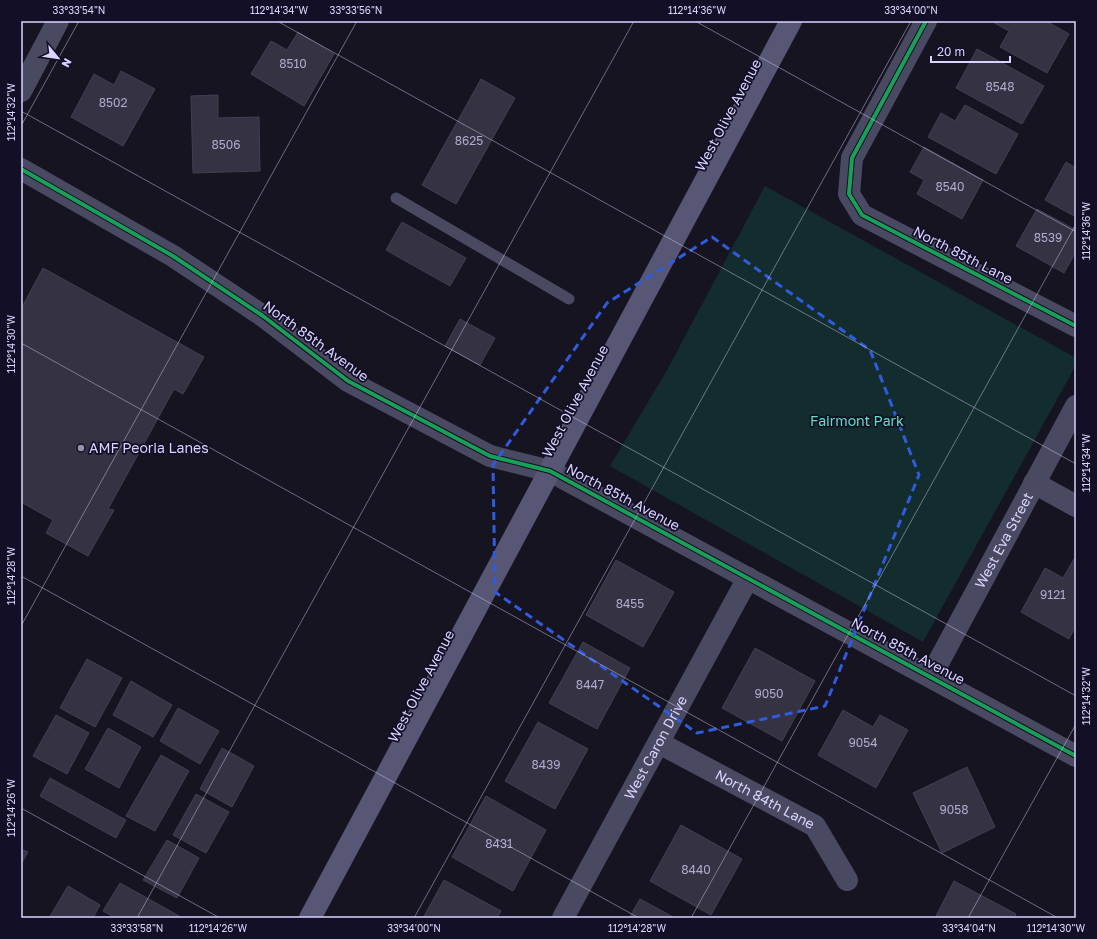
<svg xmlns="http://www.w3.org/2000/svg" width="1097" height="939" font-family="'Golos Text',sans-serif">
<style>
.green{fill:#132c2d}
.building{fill:#343243;stroke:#433f54}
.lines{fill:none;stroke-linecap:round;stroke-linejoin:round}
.service{stroke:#4a4962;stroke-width:11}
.minor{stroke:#4a4962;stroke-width:22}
.tertiary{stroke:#4a4962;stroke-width:22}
.secondary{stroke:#575674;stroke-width:22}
.cycleway-casing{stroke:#130f26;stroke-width:6}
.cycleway{stroke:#1a9f57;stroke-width:4}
.marked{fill:none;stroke:#305bdc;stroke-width:3;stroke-dasharray:8 5;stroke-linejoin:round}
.ticks{fill:none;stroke:#d9d4ff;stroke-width:1;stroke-opacity:0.45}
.poi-dot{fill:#9591b1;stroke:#130f26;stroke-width:1.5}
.labels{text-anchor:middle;stroke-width:3.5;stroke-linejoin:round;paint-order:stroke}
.number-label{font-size:12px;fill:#b0acd0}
.street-label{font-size:14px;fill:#d9d4ff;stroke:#130f26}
.park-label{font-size:14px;fill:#5fe0c0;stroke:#130f26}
.poi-label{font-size:14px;fill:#d9d4ff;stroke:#130f26;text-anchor:start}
.neatline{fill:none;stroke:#d9d4ff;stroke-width:1.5}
.ticks-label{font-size:10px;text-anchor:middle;fill:#d9d4ff}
</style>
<rect width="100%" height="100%" fill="#161421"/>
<path class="green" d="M 765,186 L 1076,358 L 1076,365 L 923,642 L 610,466 L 667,370 Z"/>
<path class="building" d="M 991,21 L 1046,21 L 1069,34 L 1047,73 L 1000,47 L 1009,31 Z
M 298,32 L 334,54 L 304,106 L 251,74 L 271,41 L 287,50 Z
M 977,49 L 1044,86 L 1022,124 L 956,88 Z
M 121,71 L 155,89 L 123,146 L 71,117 L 94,74 L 114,85 Z
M 481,79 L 515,98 L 456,204 L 422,185 Z
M 218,95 L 218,118 L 259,117 L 260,171 L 193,173 L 191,96 Z
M 965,105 L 1018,134 L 996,174 L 928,137 L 941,113 L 955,121 Z
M 924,147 L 983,180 L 962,219 L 917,194 L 924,180 L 910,172 Z
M 1066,162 L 1076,168 L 1076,217 L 1045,200 Z
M 1037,209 L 1076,230 L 1076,256 L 1074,255 L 1064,273 L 1016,246 Z
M 402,222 L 466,258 L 450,286 L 386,250 Z
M 43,268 L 204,357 L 183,394 L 174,389 L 108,509 L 114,510 L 88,556 L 46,533 L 53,520 L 21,502 L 21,309 Z
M 460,319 L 495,338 L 480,365 L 445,346 Z
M 1074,559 L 1076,560 L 1076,625 L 1069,639 L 1021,612 L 1045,568 L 1063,578 Z
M 616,560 L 674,592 L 643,647 L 586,615 Z
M 583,642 L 630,668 L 597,729 L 549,703 Z
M 755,648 L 815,681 L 782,741 L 722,708 Z
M 87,659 L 122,678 L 95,727 L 60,708 Z
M 131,681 L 172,705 L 153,737 L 113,715 Z
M 178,708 L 219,731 L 200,764 L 160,741 Z
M 843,710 L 873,727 L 880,715 L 908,730 L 876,788 L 818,755 Z
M 56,715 L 89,733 L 67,774 L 33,756 Z
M 538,722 L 588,749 L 555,809 L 505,781 Z
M 108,728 L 141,747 L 119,788 L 85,769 Z
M 222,748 L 254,766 L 232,807 L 200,789 Z
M 161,755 L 189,771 L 155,831 L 126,816 Z
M 967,767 L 995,827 L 942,853 L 913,793 Z
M 50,778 L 126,820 L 116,838 L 40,796 Z
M 196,794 L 229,812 L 206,853 L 173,835 Z
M 486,796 L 546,830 L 513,891 L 452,857 Z
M 681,825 L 742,859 L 711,915 L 650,881 Z
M 167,840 L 199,858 L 177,898 L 143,880 Z
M 21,849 L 28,852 L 21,864 Z
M 444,880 L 501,911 L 497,918 L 423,918 Z
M 954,881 L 1016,914 L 1014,918 L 935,918 Z
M 120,883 L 181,917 L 181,918 L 116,918 L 103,911 Z
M 68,886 L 100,905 L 93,918 L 49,918 Z
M 640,899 L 675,918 L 629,918 Z"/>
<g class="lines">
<path class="service" d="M 396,198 L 569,299"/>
<g class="minor">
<path d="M 926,21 L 852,158 L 849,194 L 862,215 L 1076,326"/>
<path d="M 21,91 L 58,21"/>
<path d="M 21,169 L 173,256 L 263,316 L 348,381 L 490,456 L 550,471"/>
<path d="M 1034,483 L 1076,506"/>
<path id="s1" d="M 931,676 L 1076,406"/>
<path id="s2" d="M 659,743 L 815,826 L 847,880"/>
<path id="s3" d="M 563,918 L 748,578"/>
</g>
<path class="tertiary" d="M 550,471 L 1076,756"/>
<path class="secondary" d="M 310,918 L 791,21"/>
<defs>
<path id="cycleway" d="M 926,21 L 852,158 L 849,194 L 862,215 L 1076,326
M 21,169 L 173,256 L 263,316 L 348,381 L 490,456 L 550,471 L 1076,756"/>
</defs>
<use href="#cycleway" class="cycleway-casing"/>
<use href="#cycleway" class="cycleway"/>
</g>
<path class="marked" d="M 712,237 L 870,350 L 919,475 L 825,706 L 697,733 L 495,592 L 493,465 L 607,303 Z"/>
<path class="ticks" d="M 277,21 L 1076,464M 695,21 L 1076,232M 21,111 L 1076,696M 21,126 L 79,21M 21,343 L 1058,918M 21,576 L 639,918M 21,626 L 357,21M 21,808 L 220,918M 137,918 L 634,21M 414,918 L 911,21M 691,918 L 1076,224M 968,918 L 1076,724"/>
<circle class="poi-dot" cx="81" cy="448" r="4"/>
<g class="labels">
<g class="number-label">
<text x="293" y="68">8510</text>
<text x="1000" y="91">8548</text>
<text x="113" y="107">8502</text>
<text x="469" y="145">8625</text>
<text x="226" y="149">8506</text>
<text x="950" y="191">8540</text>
<text x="1048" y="242">8539</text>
<text x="1053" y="599">9121</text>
<text x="630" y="608">8455</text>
<text x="590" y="689">8447</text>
<text x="769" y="698">9050</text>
<text x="863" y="747">9054</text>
<text x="546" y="769">8439</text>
<text x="954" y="814">9058</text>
<text x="499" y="848">8431</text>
<text x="696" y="874">8440</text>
</g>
<g class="street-label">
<text transform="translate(728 115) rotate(-62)" y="5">West Olive Avenue</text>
<text transform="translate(963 255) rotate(27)" y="5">North 85th Lane</text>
<text transform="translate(316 341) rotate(36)" y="5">North 85th Avenue</text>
<text transform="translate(575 401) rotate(-62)" y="5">West Olive Avenue</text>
<text transform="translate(623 497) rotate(28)" y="5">North 85th Avenue</text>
<text dy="5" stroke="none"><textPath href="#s1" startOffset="154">West Eva Street</textPath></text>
<text transform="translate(908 651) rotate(28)" y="5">North 85th Avenue</text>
<text transform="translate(421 686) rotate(-62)" y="5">West Olive Avenue</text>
<text dy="5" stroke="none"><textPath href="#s3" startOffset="194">West Caron Drive</textPath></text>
<text dy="5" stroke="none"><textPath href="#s2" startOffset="120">North 84th Lane</textPath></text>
</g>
<g class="park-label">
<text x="857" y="426">Fairmont Park</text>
</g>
<g class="poi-label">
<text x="89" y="453">AMF Peoria Lanes</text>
</g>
</g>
<rect width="1097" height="939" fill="none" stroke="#130f26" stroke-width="44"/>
<g transform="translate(58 58) rotate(119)" stroke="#130f26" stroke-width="3" paint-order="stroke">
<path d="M0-3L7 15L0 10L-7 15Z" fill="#d9d4ff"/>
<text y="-6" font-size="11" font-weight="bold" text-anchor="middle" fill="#d9d4ff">N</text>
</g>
<path d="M931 56v6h79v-6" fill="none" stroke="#d9d4ff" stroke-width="2"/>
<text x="937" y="56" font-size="12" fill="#d9d4ff" stroke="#130f26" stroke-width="3" paint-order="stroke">20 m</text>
<rect x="22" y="22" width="1053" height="895" class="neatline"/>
<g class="ticks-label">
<text x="79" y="14">33°33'54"N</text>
<text x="279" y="14">112°14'34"W</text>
<text x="356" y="14">33°33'56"N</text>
<text x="697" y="14">112°14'36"W</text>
<text x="911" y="14">33°34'00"N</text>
<text transform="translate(11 112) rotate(-90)" y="4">112°14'32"W</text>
<text transform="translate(1086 231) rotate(-90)" y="4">112°14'36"W</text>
<text transform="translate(11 344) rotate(-90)" y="4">112°14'30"W</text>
<text transform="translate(1086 463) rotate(-90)" y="4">112°14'34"W</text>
<text transform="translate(11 576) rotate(-90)" y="4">112°14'28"W</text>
<text transform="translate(1086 696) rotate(-90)" y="4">112°14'32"W</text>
<text transform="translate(11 808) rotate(-90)" y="4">112°14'26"W</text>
<text x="137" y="932">33°33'58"N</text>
<text x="218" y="932">112°14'26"W</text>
<text x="414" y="932">33°34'00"N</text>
<text x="637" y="932">112°14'28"W</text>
<text x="969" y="932">33°34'04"N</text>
<text x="1056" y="932">112°14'30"W</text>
</g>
</svg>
